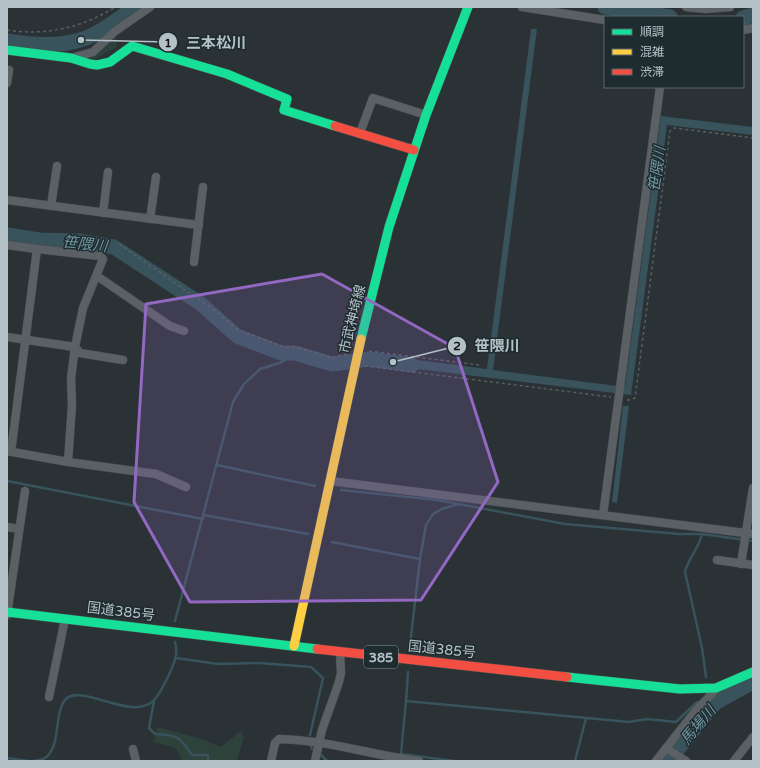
<svg xmlns="http://www.w3.org/2000/svg" width="760" height="768" font-family="'Varela Round','Noto Sans JP',sans-serif">
<style>
.green{fill:#2d423b}
.water{fill:#39535c}
.lines{fill:none;stroke-linecap:round;stroke-linejoin:round}
.stream{stroke:#39535c;stroke-width:2.5}
.river{stroke:#39535c;stroke-width:15}
.street-casing{stroke:#484e50;stroke-width:9}
.fast-casing{stroke:#484e50;stroke-width:10}
.slow-casing{stroke:#484e50;stroke-width:10}
.jam-casing{stroke:#484e50;stroke-width:10}
.path{stroke:#595f62;stroke-width:1.5;stroke-dasharray:3 3;stroke-linecap:butt}
.street{stroke:#5a6064;stroke-width:8}
.fast{stroke:#16e098;stroke-width:9}
.slow{stroke:#ffcf43;stroke-width:9}
.jam{stroke:#f24e42;stroke-width:9}
.marked{fill:#9268c2;fill-opacity:0.2;stroke:#9268c2;stroke-width:3;stroke-linejoin:round}
.labels{text-anchor:middle;stroke-width:3;stroke-linejoin:round;paint-order:stroke}
.shield{fill:#1e2b2f;stroke:#879499;stroke-width:1}
.shield-label{font-size:13px;font-weight:bold;fill:#b4c1c6}
.street-label{font-size:14px;fill:#b4c1c6;stroke:#1e2b2f}
.water-label{font-size:15px;font-style:italic;fill:#7196a2;stroke:#1e2b2f}
.leader{fill:none;stroke:#b4c1c6;stroke-width:1.5}
.callout-dot{fill:#b4c1c6;stroke:#1e2b2f;stroke-width:1.5}
.mark-label{font-size:12px;text-anchor:middle;font-weight:bold;fill:#111}
.callout-label{font-size:15px;text-anchor:middle;font-weight:bold;fill:#b4c1c6;stroke:#1e2b2f;stroke-width:3;stroke-linejoin:round;paint-order:stroke}
</style>
<rect width="100%" height="100%" fill="#2a3235"/>
<path class="green" d="M 116,34 L 117,47 L 91,61 L 79,60 Z
M 157,727 L 202,739 L 221,747 L 241,731 L 244,737 L 237,761 L 182,761 L 176,748 L 154,742 Z"/>
<path class="water" d="M 531,29 L 537,29 L 493,370 L 625,387 L 661,116 L 753,127 L 753,135 L 667,125 L 631,395 L 393,366 L 394,357 L 487,369 Z
M 623,406 L 629,406 L 617,503 L 612,502 Z"/>
<g class="lines">
<path class="stream" d="M 217,465 L 315,486
M 7,481 L 203,519
M 341,490 L 437,500 L 565,524 L 679,534 L 702,534 L 753,541
M 204,515 L 308,534
M 702,534 C 699,548 688,559 685,572 L 702,648 L 706,677
M 332,542 L 420,559
M 175,621 L 233,402 L 244,384 L 260,369 L 282,362 L 295,353
M 410,645 L 420,559 L 426,525 L 433,514 L 442,509 L 458,504
M 176,658 L 218,664 L 259,663 L 311,667 L 323,678 L 310,735
M 154,701 L 149,728 L 155,734 C 178,735 180,737 192,755 L 208,755 L 208,761
M 406,701 L 408,672
M 309,743 L 312,749
M 321,755 L 327,761
M 7,758 L 29,761
M 33,761 C 36,760 42,760 45,758 C 62,747 53,709 67,698 C 84,685 134,722 154,700 C 160,694 164,684 168,677 C 173,665 179,655 175,642
M 454,761 L 401,754 L 406,701 L 629,722 L 647,719 L 676,722 L 697,702
M 575,761 L 586,718"/>
<path class="river" d="M 605,7 L 670,17
M 743,18 L 753,15
M 7,41 C 31,45 57,47 80,40 C 98,35 120,18 135,7
M 7,235 L 39,240 L 79,241 L 114,247 L 201,304 L 237,336 L 281,353 L 295,353 L 332,364 L 369,359 L 412,365
M 668,761 L 715,703 L 753,682"/>
<defs>
<path id="street" d="M 522,7 L 605,20
M 686,7 L 706,9 L 730,7
M 743,30 L 753,28
M 71,58 L 93,52 L 114,32 L 150,7
M 7,83 L 9,70
M 360,133 L 373,98 L 426,115
M 7,200 L 199,225
M 51,206 L 57,166
M 103,213 L 108,172
M 150,219 L 156,177
M 7,245 L 37,249 L 100,256 L 103,259 L 83,308 L 75,347 L 71,378 L 72,405 L 68,462 L 7,451
M 194,262 L 203,187
M 97,276 L 170,326 L 184,331
M 7,337 L 75,347 L 80,353 L 123,360
M 11,452 L 37,249
M 68,462 L 156,474 L 186,487
M 330,481 L 753,534
M 603,515 L 660,87
M 7,527 L 19,529
M 717,560 L 753,565
M 741,564 L 753,488
M 7,615 L 25,491
M 49,697 L 65,619
M 666,748 L 686,761
M 133,749 L 136,761
M 271,761 L 275,743 L 279,739 C 327,740 371,755 419,761
M 315,761 L 322,730 L 339,682 L 341,673 L 340,652
M 656,761 L 697,709 L 710,696 L 716,688
M 734,761 L 753,737"/>
<path id="fast" d="M 7,50 L 71,58 L 90,64 L 97,65 L 110,62 L 132,46 L 227,74 L 287,99 L 284,110 L 335,126
M 361,339 L 389,227 L 426,115 L 468,7
M 7,612 L 317,649
M 567,677 L 680,689 L 716,688 L 753,672"/>
<path id="slow" d="M 294,646 L 361,339"/>
<path id="jam" d="M 335,126 L 414,150
M 317,649 L 567,677"/>
</defs>
<use href="#street" class="street-casing"/>
<use href="#fast" class="fast-casing"/>
<use href="#slow" class="slow-casing"/>
<use href="#jam" class="jam-casing"/>
<path class="path" d="M 7,30 C 45,36 82,28 115,7
M 119,244 L 218,313 L 238,330 L 284,347 L 297,347 L 331,358 L 348,354
M 369,351 L 479,365
M 365,366 L 611,397
M 627,400 L 630,400 L 635,398 L 670,131 L 674,128 L 753,138"/>
<use href="#street" class="street"/>
<use href="#fast" class="fast"/>
<use href="#slow" class="slow"/>
<use href="#jam" class="jam"/>
</g>
<path class="marked" d="M 322,274 L 455,348 L 498,482 L 421,600 L 190,602 L 134,502 L 146,304 Z"/>
<g class="labels">
<rect class="shield" x="364" y="646" width="34" height="22" rx="3"/>
<g class="shield-label">
<text x="381" y="662">385</text>
</g>
<g class="street-label">
<text transform="translate(352 319) rotate(-76)" y="5">市武神埼線</text>
<text transform="translate(121 611) rotate(7)" y="5">国道385号</text>
<text transform="translate(442 649) rotate(6)" y="5">国道385号</text>
</g>
<g class="water-label">
<text transform="translate(657 169) rotate(-82)" y="5">笹隈川</text>
<text transform="translate(85 244) rotate(6)" y="5">笹隈川</text>
<text transform="translate(698 725) rotate(-50)" y="5">馬場川</text>
</g>
</g>
<path class="leader" d="M81 40L168 42M393 362L457 346"/>
<g class="callout-dot">
<circle cx="81" cy="40" r="4"/>
<circle cx="393" cy="362" r="4"/>
<circle cx="168" cy="42" r="10"/>
<circle cx="457" cy="346" r="10"/>
</g>
<g class="mark-label">
<text x="168" y="47">1</text>
<text x="457" y="350">2</text>
</g>
<g class="callout-label">
<text x="216" y="48">三本松川</text>
<text x="497" y="351">笹隈川</text>
</g>
<rect width="760" height="768" fill="none" stroke="#b4c1c6" stroke-width="16"/>
<rect x="604" y="16" width="140" height="72" fill="#1e2b2f" stroke="#5a676b"/>
<rect x="612" y="29" width="20" height="6" fill="#16e098" stroke="#5a676b"/>
<text x="640" y="36" font-size="12" fill="#b4c1c6">順調</text>
<rect x="612" y="49" width="20" height="6" fill="#ffcf43" stroke="#5a676b"/>
<text x="640" y="56" font-size="12" fill="#b4c1c6">混雑</text>
<rect x="612" y="69" width="20" height="6" fill="#f24e42" stroke="#5a676b"/>
<text x="640" y="76" font-size="12" fill="#b4c1c6">渋滞</text>
</svg>
